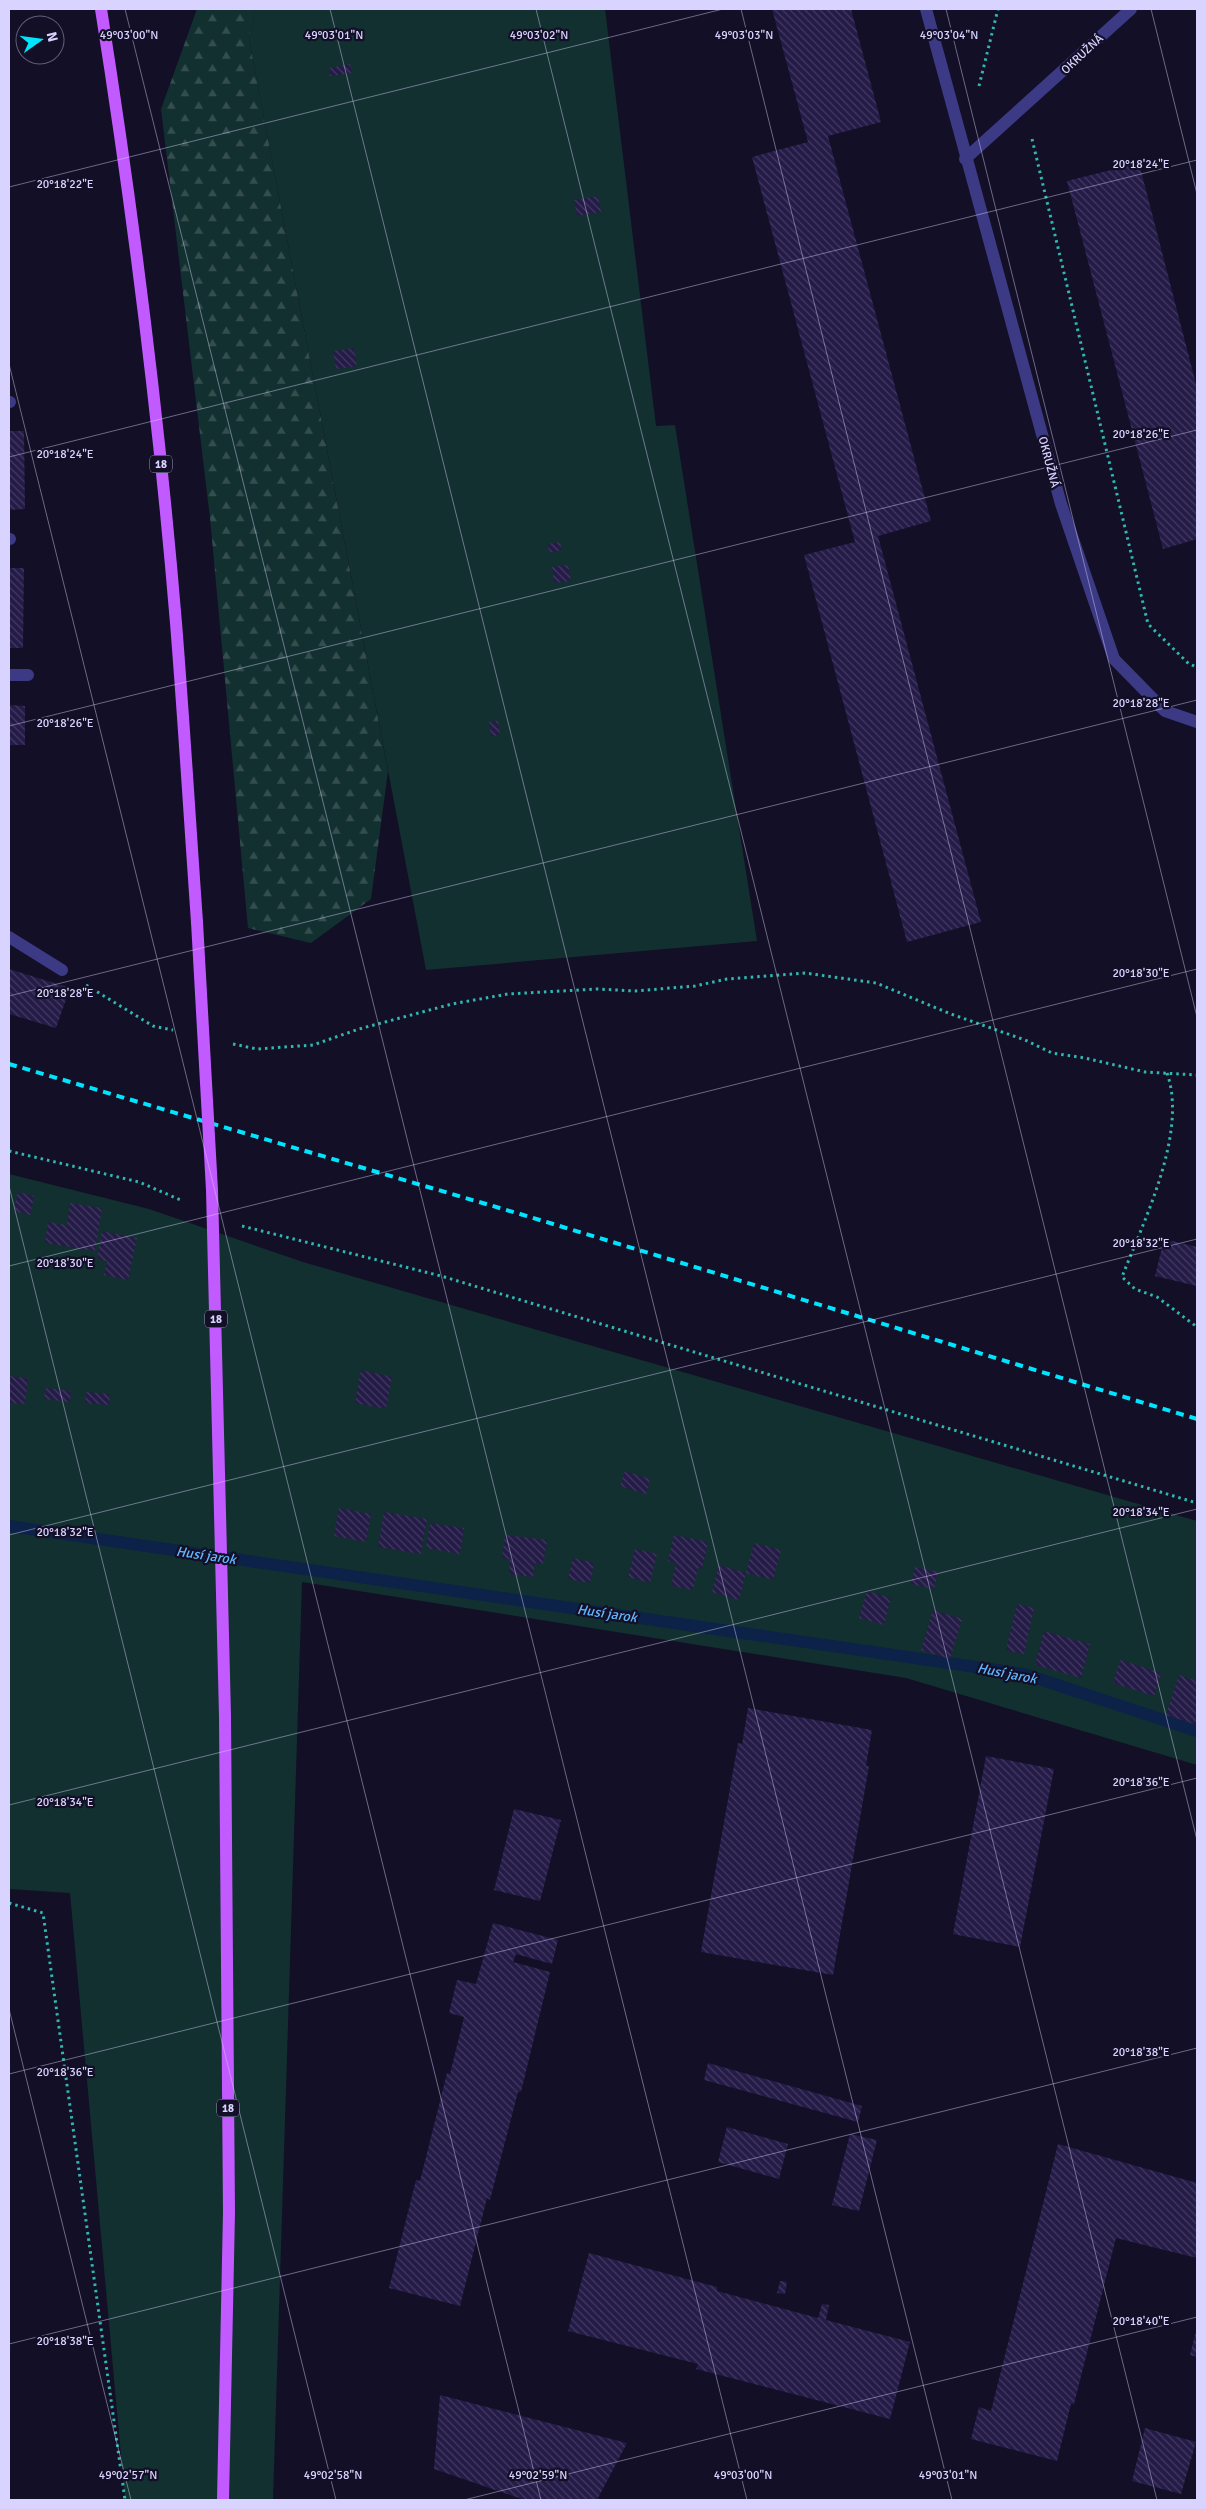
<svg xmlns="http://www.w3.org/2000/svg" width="1206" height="2509" font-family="Signika,sans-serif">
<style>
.green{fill:#12302f}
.forest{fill:url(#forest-firs)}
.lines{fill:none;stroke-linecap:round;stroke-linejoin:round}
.stream{stroke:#0c2248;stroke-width:12}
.building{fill:url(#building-back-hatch)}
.path{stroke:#2fb8b0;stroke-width:3;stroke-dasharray:2.5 4;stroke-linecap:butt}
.lane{stroke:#3d3a85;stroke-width:12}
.street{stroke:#3d3a85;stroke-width:12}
.primary{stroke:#c25bff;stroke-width:12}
.rail{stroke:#00e5ff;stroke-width:4;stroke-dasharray:8 6;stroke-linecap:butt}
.primary-bridge{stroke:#c25bff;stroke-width:12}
.ticks{fill:none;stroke:#d9d4ff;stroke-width:1;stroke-opacity:0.45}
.labels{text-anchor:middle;stroke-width:4.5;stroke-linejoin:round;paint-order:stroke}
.shield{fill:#130f26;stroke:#9e99be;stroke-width:1}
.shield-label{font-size:11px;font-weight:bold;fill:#d9d4ff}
.street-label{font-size:12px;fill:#d9d4ff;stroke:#130f26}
.water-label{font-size:14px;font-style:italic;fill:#62b6ff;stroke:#130f26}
.ticks-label{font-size:12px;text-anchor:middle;fill:#d9d4ff;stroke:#130f26;stroke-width:4.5;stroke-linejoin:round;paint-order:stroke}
</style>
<defs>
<pattern id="forest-firs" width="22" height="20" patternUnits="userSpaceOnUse" patternTransform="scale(1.25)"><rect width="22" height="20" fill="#12302f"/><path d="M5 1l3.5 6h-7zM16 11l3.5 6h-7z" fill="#344d4e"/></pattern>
<pattern id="building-back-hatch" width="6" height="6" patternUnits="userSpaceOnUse" patternTransform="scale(1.25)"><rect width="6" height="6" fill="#241b47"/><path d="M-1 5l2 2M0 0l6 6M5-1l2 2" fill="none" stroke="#433b63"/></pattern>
</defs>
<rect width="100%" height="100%" fill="#130f26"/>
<path class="green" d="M 255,9 L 605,9 L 656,426 L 675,425 L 757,941 L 426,970 L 249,39 Z
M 9,1174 L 149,1209 L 303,1262 L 1197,1521 L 1197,1765 L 906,1678 L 302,1582 L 273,2500 L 125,2500 L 70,1893 L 9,1889 Z"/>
<path class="forest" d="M 197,9 L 255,9 L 249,39 L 388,771 L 371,899 L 311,943 L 248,928 L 210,518 L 161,109 Z"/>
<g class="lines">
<path class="stream" d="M 9,1526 L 1024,1674 L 1197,1731"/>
</g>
<path class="building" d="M 772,9 L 851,9 L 881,122 L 828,136 L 931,521 L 878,536 L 981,922 L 907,942 L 804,555 L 855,542 L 752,157 L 808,142 Z
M 350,64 L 352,73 L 330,76 L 329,68 Z
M 1139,163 L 1197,388 L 1197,539 L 1163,549 L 1067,181 Z
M 598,196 L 601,212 L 577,216 L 574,200 Z
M 354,348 L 357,366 L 336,369 L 333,351 Z
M 9,431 L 24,431 L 25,509 L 9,510 Z
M 560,542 L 562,550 L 549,553 L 548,544 Z
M 568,565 L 571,581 L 554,583 L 552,567 Z
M 9,568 L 24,568 L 23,648 L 9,648 Z
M 9,705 L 25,706 L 25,745 L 9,745 Z
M 498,721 L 500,735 L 491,736 L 489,722 Z
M 9,969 L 70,988 L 56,1028 L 9,1014 Z
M 18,1192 L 34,1196 L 30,1215 L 14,1211 Z
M 70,1203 L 102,1208 L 95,1251 L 45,1243 L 48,1222 L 67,1225 Z
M 102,1231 L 137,1238 L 128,1280 L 104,1275 L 107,1261 L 97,1259 Z
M 1164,1239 L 1197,1247 L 1197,1286 L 1155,1276 Z
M 361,1370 L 392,1377 L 386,1409 L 355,1403 Z
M 9,1376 L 28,1378 L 25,1404 L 9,1403 Z
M 46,1388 L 71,1391 L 70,1402 L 44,1399 Z
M 86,1392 L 110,1394 L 109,1405 L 85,1403 Z
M 625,1471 L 650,1479 L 646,1494 L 620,1486 Z
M 339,1508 L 371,1514 L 366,1542 L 334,1536 Z
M 384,1512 L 427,1519 L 421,1554 L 378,1547 Z
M 430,1523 L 464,1528 L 460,1554 L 426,1548 Z
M 505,1535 L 547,1540 L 543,1564 L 535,1563 L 533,1577 L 509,1574 L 510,1559 L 502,1558 Z
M 674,1535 L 708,1542 L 702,1569 L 698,1568 L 693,1590 L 671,1586 L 676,1563 L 668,1561 Z
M 754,1543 L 781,1550 L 773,1580 L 746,1573 L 739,1600 L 712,1592 L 719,1565 L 746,1573 Z
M 635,1549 L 657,1554 L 650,1583 L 628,1577 Z
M 573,1558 L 594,1563 L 590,1583 L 568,1579 Z
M 915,1567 L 938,1572 L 934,1589 L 911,1584 Z
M 867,1591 L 891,1598 L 884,1625 L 859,1618 Z
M 1017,1604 L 1034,1608 L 1024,1654 L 1006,1650 Z
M 933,1610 L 962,1619 L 950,1659 L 921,1650 Z
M 1044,1631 L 1090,1644 L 1081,1678 L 1035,1665 Z
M 1120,1660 L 1161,1673 L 1154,1696 L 1113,1683 Z
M 1179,1675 L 1197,1681 L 1197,1725 L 1166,1715 Z
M 748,1708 L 872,1730 L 866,1766 L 869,1766 L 833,1975 L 701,1952 L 738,1743 L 742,1744 Z
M 986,1756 L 1054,1769 L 1020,1947 L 953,1934 Z
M 514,1809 L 561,1820 L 540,1901 L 494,1890 Z
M 493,1923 L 558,1940 L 552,1964 L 516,1954 L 513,1962 L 550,1972 L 521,2092 L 518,2092 L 490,2200 L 487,2198 L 460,2306 L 389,2288 L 416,2180 L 420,2181 L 447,2073 L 450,2074 L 464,2017 L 449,2013 L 457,1980 L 476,1984 Z
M 708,2063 L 862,2106 L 858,2122 L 704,2080 Z
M 727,2127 L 788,2144 L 779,2179 L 718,2162 Z
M 850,2134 L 877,2140 L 859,2211 L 832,2205 Z
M 1058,2144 L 1197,2183 L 1197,2258 L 1116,2238 L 1074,2404 L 1071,2404 L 1057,2461 L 971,2439 L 979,2407 L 991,2411 Z
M 589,2253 L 717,2287 L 717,2291 L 818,2318 L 822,2304 L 829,2305 L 826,2320 L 910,2342 L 890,2419 L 696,2369 L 698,2364 L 568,2331 Z
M 780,2281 L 787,2282 L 785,2294 L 777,2293 Z
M 1196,2331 L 1197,2332 L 1197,2357 L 1190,2355 Z
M 440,2395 L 627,2443 L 597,2500 L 525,2500 L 434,2469 Z
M 1145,2428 L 1196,2442 L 1181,2494 L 1132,2481 Z"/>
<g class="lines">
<path class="path" d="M 979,86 L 998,9
M 1032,139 L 1148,624 L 1189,664 L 1197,667
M 86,985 L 153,1026 L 173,1030
M 233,1044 L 257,1049 L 313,1045 L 359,1029 L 452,1004 L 508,994 L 597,989 L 635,991 L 695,986 L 727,979 L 805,973 L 876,983 L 951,1014 L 1025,1040 L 1052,1053 L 1085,1058 L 1145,1072 L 1197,1075
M 1167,1073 C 1188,1133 1144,1220 1122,1277 L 1135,1289 L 1157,1297 L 1197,1327
M 9,1151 L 139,1182 L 183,1201
M 242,1226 L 441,1276 L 1197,1503
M 9,1903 L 43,1913 L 125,2500"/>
<path class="lane" d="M 965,159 L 1131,9
M 9,402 L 10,402
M 9,539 L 10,539
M 9,675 L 28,675
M 9,937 L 62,970"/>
<path class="street" d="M 926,9 L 1061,504 L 1114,659 L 1165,711 L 1197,722"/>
<path class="primary" d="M 101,9 C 133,212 159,418 176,623 C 184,723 190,823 197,922
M 223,2500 L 229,2212 L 225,1716"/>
<path class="rail" d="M 9,1064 L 520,1214 L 1197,1419"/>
<path class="primary-bridge" d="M 197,922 L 212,1190 L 225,1716"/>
</g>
<path class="ticks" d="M 125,9 L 747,2500M 330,9 L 952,2500M 536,9 L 1157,2500M 741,9 L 1197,1840M 946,9 L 1197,1017M 1151,9 L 1197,194M 9,187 L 723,9M 9,364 L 541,2500M 9,457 L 1197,160M 9,726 L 1197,430M 9,996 L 1197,700M 9,1186 L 336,2500M 9,1266 L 1197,969M 9,1535 L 1197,1239M 9,1805 L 1197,1509M 9,2009 L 131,2500M 9,2074 L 1197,1778M 9,2344 L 1197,2048M 464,2500 L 1197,2317"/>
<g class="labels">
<g class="shield">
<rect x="150" y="455.5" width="22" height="17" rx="4"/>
<rect x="205" y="1310.5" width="22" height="17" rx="4"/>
<rect x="217" y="2099.5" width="22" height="17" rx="4"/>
</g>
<g class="shield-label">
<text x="161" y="468">18</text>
<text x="216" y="1323">18</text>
<text x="228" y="2112">18</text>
</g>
<g class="street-label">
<text transform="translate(1082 54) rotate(-43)" y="4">OKRUŽNÁ</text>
<text transform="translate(1049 462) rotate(75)" y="4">OKRUŽNÁ</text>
</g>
<g class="water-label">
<text transform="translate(206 1555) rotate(8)" y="5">Husí jarok</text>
<text transform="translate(607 1613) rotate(8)" y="5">Husí jarok</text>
<text transform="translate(1007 1673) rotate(11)" y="5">Husí jarok</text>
</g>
</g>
<g class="ticks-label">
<text x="129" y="39">49°03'00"N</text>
<text x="334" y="39">49°03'01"N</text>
<text x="539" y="39">49°03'02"N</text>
<text x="744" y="39">49°03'03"N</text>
<text x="949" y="39">49°03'04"N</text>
<text x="1141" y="168">20°18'24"E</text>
<text x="65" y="188">20°18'22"E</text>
<text x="1141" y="438">20°18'26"E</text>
<text x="65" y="458">20°18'24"E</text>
<text x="1141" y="707">20°18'28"E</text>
<text x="65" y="727">20°18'26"E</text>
<text x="1141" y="977">20°18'30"E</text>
<text x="65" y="997">20°18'28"E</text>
<text x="1141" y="1247">20°18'32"E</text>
<text x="65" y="1267">20°18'30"E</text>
<text x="1141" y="1516">20°18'34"E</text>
<text x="65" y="1536">20°18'32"E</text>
<text x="1141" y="1786">20°18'36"E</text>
<text x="65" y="1806">20°18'34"E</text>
<text x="1141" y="2056">20°18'38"E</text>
<text x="65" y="2076">20°18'36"E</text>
<text x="1141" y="2325">20°18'40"E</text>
<text x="65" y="2345">20°18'38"E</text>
<text x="128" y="2479">49°02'57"N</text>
<text x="333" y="2479">49°02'58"N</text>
<text x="538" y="2479">49°02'59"N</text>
<text x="743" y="2479">49°03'00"N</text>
<text x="948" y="2479">49°03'01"N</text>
</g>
<rect width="1206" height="2509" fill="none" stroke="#d9d4ff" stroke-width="20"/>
<g transform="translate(40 40) rotate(76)"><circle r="24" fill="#130f26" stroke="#625e7d"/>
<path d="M0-4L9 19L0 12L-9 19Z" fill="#00e5ff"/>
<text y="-8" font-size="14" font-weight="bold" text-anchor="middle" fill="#d9d4ff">N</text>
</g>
</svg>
